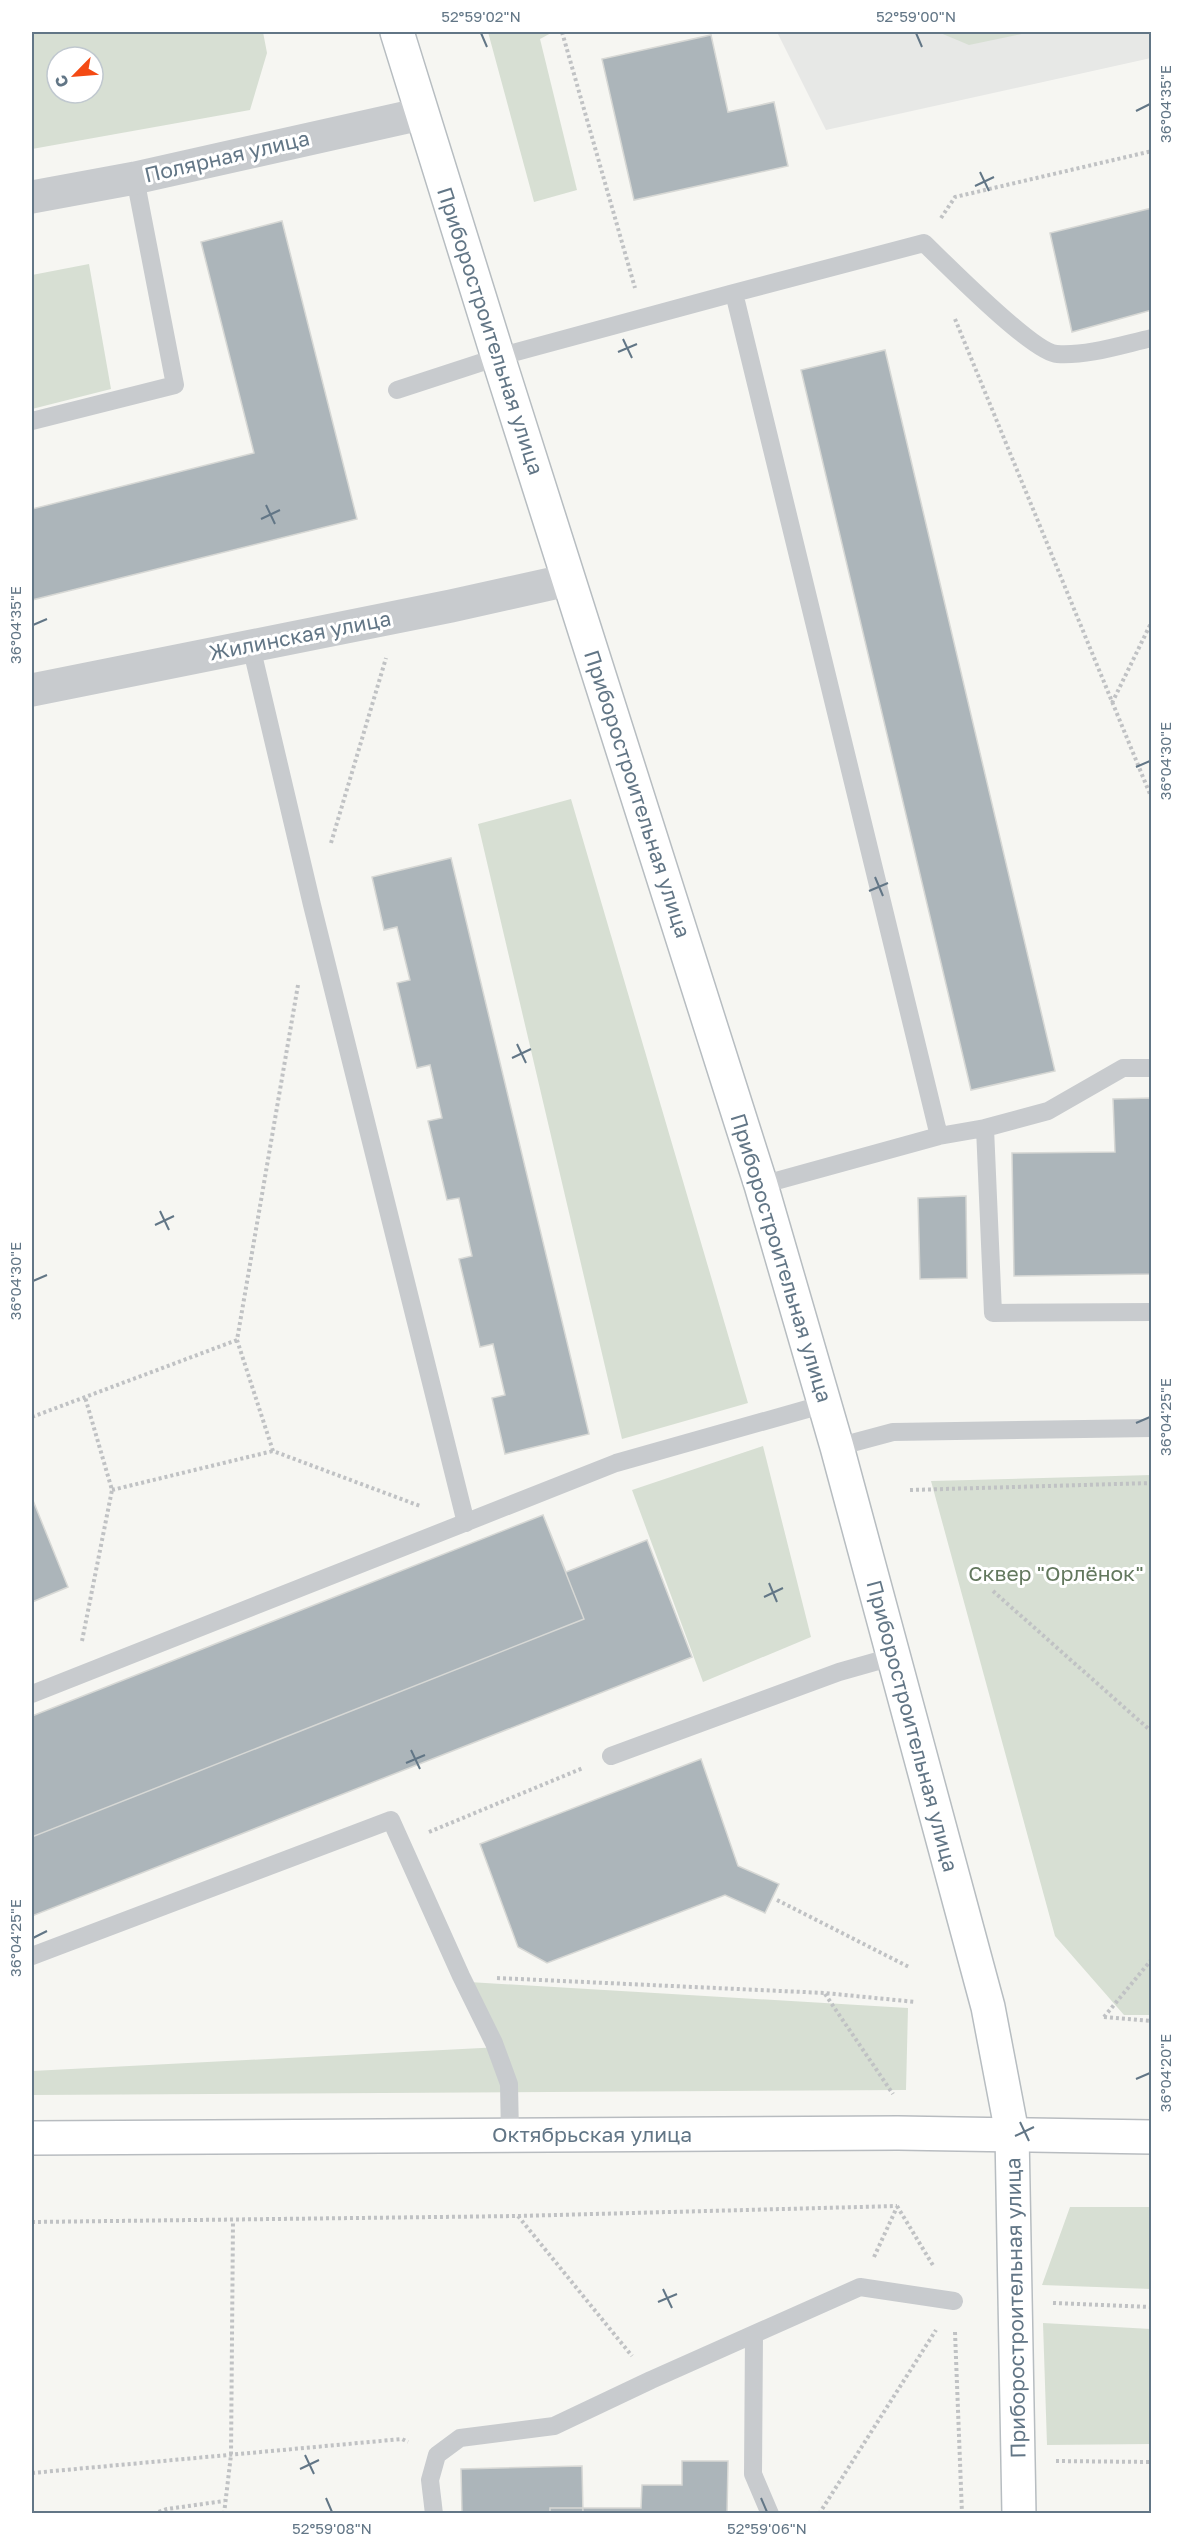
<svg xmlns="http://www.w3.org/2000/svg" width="1183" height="2545" font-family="'Golos Text',sans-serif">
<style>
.built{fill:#e7e8e6}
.green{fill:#d7dfd3;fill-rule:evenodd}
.building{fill:#acb5ba;stroke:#d7d8d5;stroke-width:1.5}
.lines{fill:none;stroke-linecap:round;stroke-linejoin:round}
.secondary-casing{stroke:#b7bdc1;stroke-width:36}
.primary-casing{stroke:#b8bcc0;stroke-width:36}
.path{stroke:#c0c2c4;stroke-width:4;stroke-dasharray:3 3;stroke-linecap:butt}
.service{stroke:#c8cbce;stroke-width:18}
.minor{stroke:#c8cbce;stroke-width:33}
.secondary{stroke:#fff;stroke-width:33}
.primary{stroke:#fff;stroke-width:33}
.ticks{fill:none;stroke:#627686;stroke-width:2}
.labels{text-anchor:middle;stroke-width:6;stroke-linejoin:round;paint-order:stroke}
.street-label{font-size:21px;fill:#627686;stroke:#fff}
.park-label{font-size:21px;fill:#63785e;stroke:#fff}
.neatline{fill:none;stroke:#627686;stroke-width:2}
.ticks-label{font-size:15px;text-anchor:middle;fill:#627686}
</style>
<rect width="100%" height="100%" fill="#f6f6f2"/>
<path class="built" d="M 777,32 L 1151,32 L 1151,58 L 826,130 Z"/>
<path class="green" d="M 32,32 L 263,32 L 267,53 L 250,110 L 32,149 ZM 57,57 L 93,57 L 93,93 L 57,93 Z
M 488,32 L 553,32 L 540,39 L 577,190 L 534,202 Z
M 938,32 L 1031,32 L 969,45 Z
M 89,264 L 111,389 L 32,409 L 32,275 Z
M 571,799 L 748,1403 L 622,1439 L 478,824 Z
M 763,1446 L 811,1637 L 703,1682 L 632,1490 Z
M 1151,1475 L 1151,2015 L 1124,2015 L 1055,1936 L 931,1481 Z
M 469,1982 L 908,2008 L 906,2090 L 32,2095 L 32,2071 L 501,2047 Z
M 1070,2207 L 1151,2207 L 1151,2289 L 1042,2285 Z
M 1043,2323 L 1151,2329 L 1151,2444 L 1047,2445 Z"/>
<path class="building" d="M 711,35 L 728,112 L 774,102 L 788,166 L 634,200 L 602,59 Z
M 1152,208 L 1152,310 L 1072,332 L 1050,233 Z
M 282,221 L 357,519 L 32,600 L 32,509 L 254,453 L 201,242 Z
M 885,350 L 1055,1071 L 971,1090 L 801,370 Z
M 451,858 L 589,1434 L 505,1454 L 492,1398 L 505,1395 L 493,1344 L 480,1347 L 459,1259 L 472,1256 L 459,1198 L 447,1200 L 428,1121 L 442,1118 L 430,1065 L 417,1068 L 397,983 L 410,980 L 397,927 L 384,930 L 372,877 Z
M 1152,1098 L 1152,1274 L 1014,1276 L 1012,1153 L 1115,1152 L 1113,1099 Z
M 966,1196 L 967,1278 L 920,1279 L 918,1198 Z
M 32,1498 L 68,1587 L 32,1602 Z
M 543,1515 L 566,1572 L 647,1540 L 692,1657 L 32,1916 L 32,1716 Z
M 543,1515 L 584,1619 L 32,1837 L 32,1716 Z
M 701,1759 L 738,1866 L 779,1884 L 765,1913 L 725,1895 L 547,1963 L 518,1947 L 480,1844 Z
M 682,2461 L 728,2461 L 727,2514 L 550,2514 L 550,2508 L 641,2508 L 642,2485 L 682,2485 Z
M 582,2466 L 583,2514 L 462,2514 L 461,2469 Z"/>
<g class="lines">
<defs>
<path id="secondary" d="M 397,32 L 498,357 L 761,1185 L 837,1447 L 988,2007 L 1012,2133 L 1019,2514"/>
<path id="primary" d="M 32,2138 L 898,2133 L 1152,2137"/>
</defs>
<use href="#secondary" class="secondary-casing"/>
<use href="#primary" class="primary-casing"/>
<path class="path" d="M 562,32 L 635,288
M 941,218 L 955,197 L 1152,151
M 955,319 L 1152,799
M 1112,703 L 1152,621
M 331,843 L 386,658
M 298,985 L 237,1340 L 273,1451 L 420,1506
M 32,1417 L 237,1340
M 112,1490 L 273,1451
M 910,1490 L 1152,1483
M 993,1591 L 1152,1732
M 82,1641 L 112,1490 L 85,1397
M 429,1832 L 583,1768
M 777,1900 L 909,1967
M 497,1978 L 825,1993 L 916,2002
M 825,1994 L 893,2094
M 1104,2017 L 1152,1959
M 1104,2017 L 1152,2021
M 897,2206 L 934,2267
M 518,2216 L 632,2356
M 32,2222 L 518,2216 L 897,2206
M 874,2257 L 897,2207
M 1053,2303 L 1152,2307
M 955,2332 L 962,2514
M 1056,2461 L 1152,2462
M 32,2473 L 402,2439 L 408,2442
M 153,2514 L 167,2509 L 224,2501
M 224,2514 L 231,2455 L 233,2221
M 819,2514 L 936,2330"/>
<path class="service" d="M 734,293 L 924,243 C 945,263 1033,353 1057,354 C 1088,356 1121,345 1152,338
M 397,390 L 498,357 L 734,293 L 939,1136
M 32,421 L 175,385 L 135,178
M 251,646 L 312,905 L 466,1523
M 985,1128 L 1048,1111 L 1123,1068 L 1152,1068
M 761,1185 L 939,1136 L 985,1128 L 993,1313 L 1152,1312
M 837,1447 L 893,1432 L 1152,1428
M 32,1694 L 616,1463 L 825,1404
M 611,1756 L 839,1672 L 892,1657
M 32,1956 L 391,1820 L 461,1976 L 494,2043 L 509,2084 L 510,2135
M 754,2335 L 753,2474 L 770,2514
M 434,2514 L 430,2480 L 437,2455 L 460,2438 L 554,2426 L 651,2380 L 860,2287 L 954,2301"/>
<path class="minor" d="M 32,197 L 135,178 L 421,114
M 32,690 L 451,606 L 568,580"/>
<use href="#secondary" class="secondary"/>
<use href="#primary" class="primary"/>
</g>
<path class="ticks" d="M 481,33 L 487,47M 916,33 L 922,47M 1136,111 L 1150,104M 980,172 L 989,191M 975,186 L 994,177M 623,339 L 632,358M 618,352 L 637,344M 266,505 L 275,524M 261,519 L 280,510M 33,625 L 47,619M 1136,767 L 1150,761M 875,877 L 883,896M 869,891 L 888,883M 517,1044 L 526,1063M 512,1058 L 531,1049M 160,1211 L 169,1230M 155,1225 L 174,1216M 33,1281 L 47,1275M 1136,1423 L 1150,1417M 769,1583 L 777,1602M 764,1597 L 783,1588M 411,1750 L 420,1769M 406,1763 L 425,1755M 33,1938 L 47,1931M 1136,2079 L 1150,2073M 1020,2122 L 1029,2141M 1015,2136 L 1034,2127M 663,2289 L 672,2308M 658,2302 L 677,2294M 305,2455 L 314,2474M 300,2469 L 319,2460M 326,2498 L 332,2512M 761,2498 L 767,2512"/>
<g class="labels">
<g class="street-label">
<text transform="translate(227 157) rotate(-13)" y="7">Полярная улица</text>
<text transform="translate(490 331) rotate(72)" y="7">Приборостроительная улица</text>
<text transform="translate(300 636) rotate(-11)" y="7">Жилинская улица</text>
<text transform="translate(637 794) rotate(72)" y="7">Приборостроительная улица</text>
<text transform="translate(781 1258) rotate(73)" y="7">Приборостроительная улица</text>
<text transform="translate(912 1726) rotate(75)" y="7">Приборостроительная улица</text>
<text x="592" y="2142">Октябрьская улица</text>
<text transform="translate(1016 2308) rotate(-91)" y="7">Приборостроительная улица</text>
</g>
<g class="park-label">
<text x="1056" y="1581">Сквер "Орлёнок"</text>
</g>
</g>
<rect width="1183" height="2545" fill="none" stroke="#ffffff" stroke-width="66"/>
<g transform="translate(75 75) rotate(245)"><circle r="28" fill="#ffffff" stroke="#c0c8cf" stroke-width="1.5"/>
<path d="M0-4.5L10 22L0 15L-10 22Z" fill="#f44a14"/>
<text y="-9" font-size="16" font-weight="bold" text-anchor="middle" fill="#627686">С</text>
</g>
<rect x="33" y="33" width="1117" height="2479" class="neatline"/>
<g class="ticks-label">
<text x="481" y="22">52°59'02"N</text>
<text x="916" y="22">52°59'00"N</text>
<text transform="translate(1166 104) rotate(-90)" y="5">36°04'35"E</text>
<text transform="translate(16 625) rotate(-90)" y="5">36°04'35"E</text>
<text transform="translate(1166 761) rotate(-90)" y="5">36°04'30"E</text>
<text transform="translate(16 1281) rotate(-90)" y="5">36°04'30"E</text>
<text transform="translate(1166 1417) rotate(-90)" y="5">36°04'25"E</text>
<text transform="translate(16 1938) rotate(-90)" y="5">36°04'25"E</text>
<text transform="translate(1166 2073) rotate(-90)" y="5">36°04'20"E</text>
<text x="332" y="2534">52°59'08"N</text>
<text x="767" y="2534">52°59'06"N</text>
</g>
</svg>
